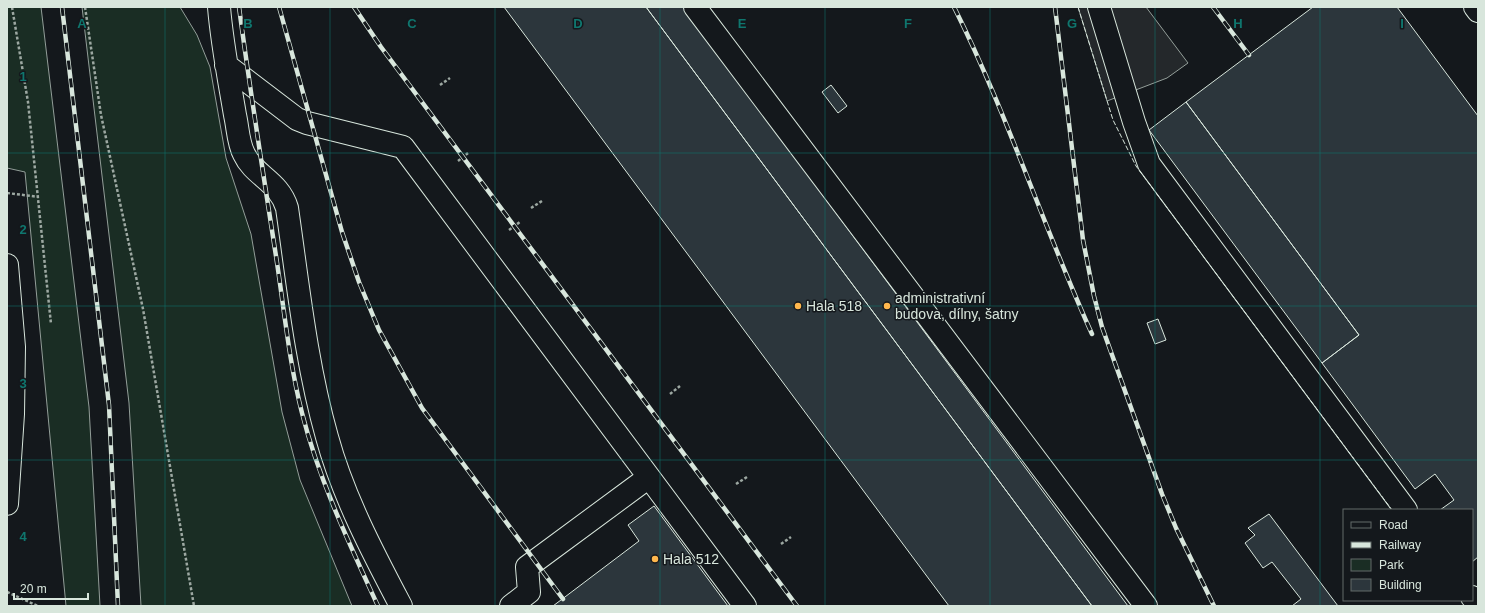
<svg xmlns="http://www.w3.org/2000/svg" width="1485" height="613" font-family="Helvetica,sans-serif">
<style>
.green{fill:#1a2d24;stroke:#939e99}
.parking{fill:#24282b;stroke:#939e99}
.building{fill:#2c363c;stroke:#d8e6dc}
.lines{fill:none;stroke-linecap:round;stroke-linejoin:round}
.minor-casing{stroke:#d8e6dc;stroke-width:24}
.path{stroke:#9da8a2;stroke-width:2.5;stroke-dasharray:3 2;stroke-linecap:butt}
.minor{stroke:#14181c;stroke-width:22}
.rail-casing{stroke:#d8e6dc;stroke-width:4.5}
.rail{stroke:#14181c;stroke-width:3;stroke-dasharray:9;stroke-linecap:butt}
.fence{stroke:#d8e6dc;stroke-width:1;stroke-dasharray:5 2;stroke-linecap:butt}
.grid{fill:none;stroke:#0f766e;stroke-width:1;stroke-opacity:0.55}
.poi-dot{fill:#ffb74d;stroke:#14181c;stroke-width:1.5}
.labels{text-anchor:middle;stroke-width:3;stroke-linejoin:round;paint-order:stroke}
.poi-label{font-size:14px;fill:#d8e6dc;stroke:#14181c;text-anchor:start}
.grid-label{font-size:13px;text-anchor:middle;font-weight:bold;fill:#0f766e;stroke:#14181c;stroke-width:3;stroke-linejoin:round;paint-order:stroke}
</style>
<rect width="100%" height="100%" fill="#14181c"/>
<path class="green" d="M 7,7 L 41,7 L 89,407 L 100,606 L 66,606 L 25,172 L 7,168 Z
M 82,7 L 180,7 L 197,35 L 210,67 L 226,158 L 251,234 L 282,412 L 300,480 L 352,606 L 141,606 L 129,403 Z"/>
<path class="parking" d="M 1078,7 L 1146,7 L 1188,63 L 1167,78 L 1107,101 Z"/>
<path class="building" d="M 504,7 L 646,7 L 1092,606 L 949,606 Z
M 646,7 L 683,7 L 1128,606 L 1092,606 Z
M 1313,7 L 1397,7 L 1478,116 L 1478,557 L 1472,562 L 1472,510 L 1440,510 L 1454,500 L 1435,474 L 1415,489 L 1322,363 L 1359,335 L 1186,102 Z
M 831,85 L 847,106 L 838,113 L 822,92 Z
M 1186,102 L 1359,335 L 1322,363 L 1149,130 Z
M 1158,319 L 1166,340 L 1155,344 L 1147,323 Z
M 654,506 L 728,606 L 553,606 L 639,541 L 628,525 Z
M 1269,514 L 1338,606 L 1292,606 L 1301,599 L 1272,562 L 1263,568 L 1245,543 L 1255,535 L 1248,528 Z"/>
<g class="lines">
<defs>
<path id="minor" d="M 219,7 C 222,44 229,79 235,115 C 238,128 238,143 244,154 C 254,176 279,181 287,208 C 298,284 306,363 327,437 C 343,496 373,553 401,606
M 695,7 L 1146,606
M 1099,7 L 1134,122 L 1149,164 L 1406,510
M 1475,7 L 1478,11
M 226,65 L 297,119 L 307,123 L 403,147 L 745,606
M 7,265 L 14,347 L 13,414 L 7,504
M 1472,597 L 1478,600
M 511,606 L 529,592 L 527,567 L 649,477"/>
</defs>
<use href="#minor" class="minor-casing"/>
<path class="path" d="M 12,7 L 28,102 L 51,324
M 85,7 L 101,115 L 143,309 L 194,606
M 440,85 L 450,78
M 458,161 L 468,153
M 7,193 L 39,197
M 531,208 L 542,201
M 509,230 L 520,222
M 670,394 L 680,386
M 736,484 L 747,477
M 781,544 L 791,537
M 7,592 L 38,606"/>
<use href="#minor" class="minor"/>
<defs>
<path id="rail" d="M 62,7 L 109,405 L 118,606
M 239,7 C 250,90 263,173 276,256 C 284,308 289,362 302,413 C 319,480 349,543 378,606
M 279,7 L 342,232 L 359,282 L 379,330 L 422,408 L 563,599
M 354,7 L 381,47 L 797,606
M 954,7 C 1007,113 1043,226 1092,334
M 1055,7 L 1083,240 L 1094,296 L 1102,327 L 1162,494 L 1176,528 L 1214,606
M 1213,7 L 1249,55"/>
</defs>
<use href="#rail" class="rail-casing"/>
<use href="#rail" class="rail"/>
<path class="fence" d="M 1078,7 L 1113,120 L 1136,166 L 1392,510"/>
</g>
<path class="grid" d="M 165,7 L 165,606M 330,7 L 330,606M 495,7 L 495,606M 660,7 L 660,606M 825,7 L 825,606M 990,7 L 990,606M 1155,7 L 1155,606M 1320,7 L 1320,606M 7,153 L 1478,153M 7,306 L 1478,306M 7,460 L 1478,460"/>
<g class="poi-dot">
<circle cx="798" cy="306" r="4"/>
<circle cx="887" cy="306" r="4"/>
<circle cx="655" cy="559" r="4"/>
</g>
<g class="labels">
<g class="poi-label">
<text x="895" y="303">administrativní<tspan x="895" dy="16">budova, dílny, šatny</tspan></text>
<text x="806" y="311">Hala 518</text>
<text x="663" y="564">Hala 512</text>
</g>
</g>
<g class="grid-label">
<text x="82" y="28">A</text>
<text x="248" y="28">B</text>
<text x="412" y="28">C</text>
<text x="578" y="28">D</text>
<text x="742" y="28">E</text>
<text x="908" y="28">F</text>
<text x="1072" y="28">G</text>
<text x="1238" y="28">H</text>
<text x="1402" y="28">I</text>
<text x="23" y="81">1</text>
<text x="23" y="234">2</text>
<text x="23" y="388">3</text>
<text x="23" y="541">4</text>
</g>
<rect width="1485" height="613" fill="none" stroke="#d8e6dc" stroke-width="16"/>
<rect x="1343" y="509" width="130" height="92" fill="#14181c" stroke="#626a69"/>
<rect x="1351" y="522" width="20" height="6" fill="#14181c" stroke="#626a69"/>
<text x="1379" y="529" font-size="12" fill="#d8e6dc">Road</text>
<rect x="1351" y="542" width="20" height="6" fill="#d8e6dc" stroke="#626a69"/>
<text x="1379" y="549" font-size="12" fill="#d8e6dc">Railway</text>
<rect x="1351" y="559" width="20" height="12" fill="#1a2d24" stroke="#626a69"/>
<text x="1379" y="569" font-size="12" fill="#d8e6dc">Park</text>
<rect x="1351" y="579" width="20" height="12" fill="#2c363c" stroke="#626a69"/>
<text x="1379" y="589" font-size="12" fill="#d8e6dc">Building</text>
<path d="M14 593v6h74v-6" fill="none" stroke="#d8e6dc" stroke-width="2"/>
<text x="20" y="593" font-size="12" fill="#d8e6dc" stroke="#14181c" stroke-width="3" paint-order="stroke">20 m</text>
</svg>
